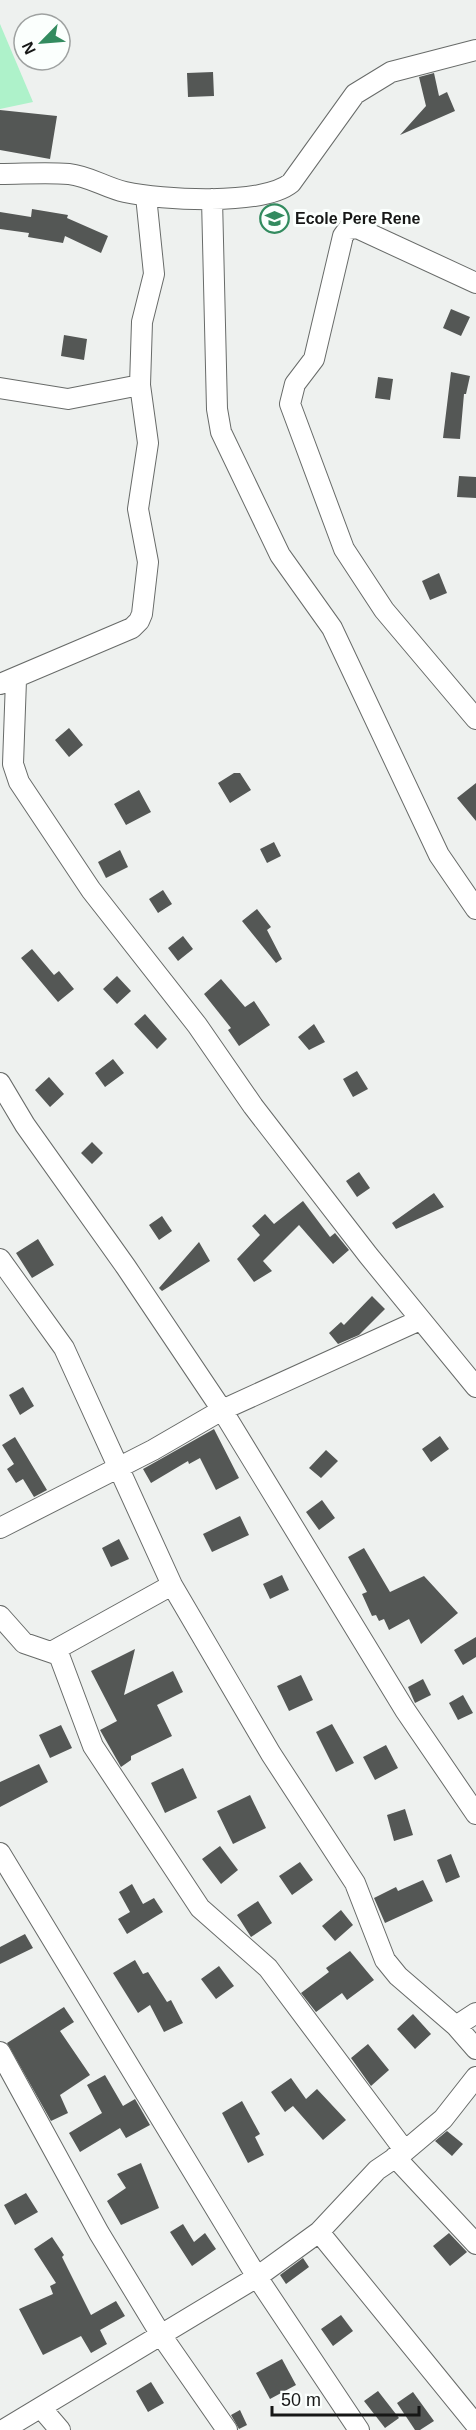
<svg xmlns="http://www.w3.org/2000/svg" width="476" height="2430" font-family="Helvetica,sans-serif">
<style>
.green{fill:#aef2ca}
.building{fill:#545755}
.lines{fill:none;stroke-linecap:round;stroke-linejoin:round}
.minor-casing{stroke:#686b69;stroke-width:22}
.minor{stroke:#fff;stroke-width:20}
.labels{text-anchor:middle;stroke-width:6;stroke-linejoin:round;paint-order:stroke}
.poi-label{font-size:16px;font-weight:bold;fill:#161716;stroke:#fbfffd;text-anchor:start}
</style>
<rect width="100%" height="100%" fill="#eef1ef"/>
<path class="green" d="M 0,24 L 33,102 L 0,109 Z"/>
<path class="building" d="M 213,72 L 214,96 L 188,97 L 187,73 Z
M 434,73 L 439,96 L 447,92 L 455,111 L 400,135 L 426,106 L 419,77 Z
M 0,110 L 57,116 L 50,159 L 0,150 Z
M 32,209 L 68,215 L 67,218 L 108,236 L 101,253 L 65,236 L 63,243 L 28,237 L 29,233 L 0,229 L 0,212 L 31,217 Z
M 451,309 L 470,317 L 461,336 L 443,328 Z
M 64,335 L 87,339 L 84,360 L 61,356 Z
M 451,372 L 470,376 L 466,394 L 464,394 L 460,439 L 443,438 Z
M 378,377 L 393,379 L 390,400 L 375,398 Z
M 459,476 L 476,477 L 476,498 L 457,497 Z
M 439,573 L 447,593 L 430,600 L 422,581 Z
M 69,728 L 83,745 L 69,757 L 55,740 Z
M 234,773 L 240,773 L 251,790 L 230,803 L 218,783 Z
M 476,783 L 476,821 L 457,798 Z
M 139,790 L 151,812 L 126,825 L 114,804 Z
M 274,842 L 281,856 L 267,863 L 260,849 Z
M 120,850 L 128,867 L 106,878 L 98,862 Z
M 163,890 L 172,904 L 158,913 L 149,899 Z
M 257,909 L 271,927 L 267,930 L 282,959 L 276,963 L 242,921 Z
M 183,936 L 193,949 L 178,961 L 168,948 Z
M 32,949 L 54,975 L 59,971 L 74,989 L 58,1002 L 21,958 Z
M 117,976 L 131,991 L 117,1004 L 103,989 Z
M 221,979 L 245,1007 L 254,1001 L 270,1025 L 239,1046 L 228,1030 L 231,1028 L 204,994 Z
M 145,1014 L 167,1039 L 157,1049 L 134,1024 Z
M 314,1024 L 325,1042 L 309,1050 L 298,1037 Z
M 113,1059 L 124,1073 L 105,1087 L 95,1073 Z
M 357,1071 L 368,1089 L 353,1097 L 343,1079 Z
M 49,1077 L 64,1094 L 50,1107 L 35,1090 Z
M 92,1142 L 103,1153 L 92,1164 L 81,1153 Z
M 359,1172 L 370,1188 L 357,1197 L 346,1181 Z
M 434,1193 L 444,1207 L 396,1229 L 392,1223 Z
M 303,1201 L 330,1237 L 335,1233 L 349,1250 L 333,1264 L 299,1225 L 263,1261 L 272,1271 L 254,1282 L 237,1259 L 260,1235 L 252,1226 L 265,1214 L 274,1224 Z
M 162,1216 L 172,1231 L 159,1240 L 149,1225 Z
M 38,1239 L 54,1265 L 32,1278 L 16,1253 Z
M 199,1242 L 210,1261 L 162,1291 L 159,1288 Z
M 372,1296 L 385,1309 L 359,1335 L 338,1344 L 329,1333 L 341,1322 L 344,1325 Z
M 23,1387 L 34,1406 L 20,1415 L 9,1395 Z
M 214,1429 L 239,1478 L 216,1490 L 200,1458 L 189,1464 L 188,1461 L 151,1483 L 143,1469 Z
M 440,1436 L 449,1449 L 431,1462 L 422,1449 Z
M 15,1437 L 47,1490 L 34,1497 L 23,1479 L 16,1483 L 7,1469 L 14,1464 L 2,1445 Z
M 326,1450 L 338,1461 L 321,1478 L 309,1468 Z
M 322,1500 L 335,1518 L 319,1530 L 306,1512 Z
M 240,1516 L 249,1535 L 212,1552 L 203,1534 Z
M 119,1539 L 129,1559 L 111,1567 L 102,1548 Z
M 364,1548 L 390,1592 L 424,1576 L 458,1613 L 421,1644 L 409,1619 L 389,1630 L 384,1619 L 379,1621 L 376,1615 L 372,1616 L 362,1594 L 367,1592 L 348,1557 Z
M 282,1575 L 289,1590 L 270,1599 L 263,1584 Z
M 476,1637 L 476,1657 L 463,1665 L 454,1650 Z
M 135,1649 L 124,1695 L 173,1671 L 183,1692 L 157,1705 L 172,1736 L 131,1756 L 131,1760 L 121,1767 L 100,1730 L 117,1721 L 91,1671 Z
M 301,1675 L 313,1700 L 289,1711 L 277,1686 Z
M 423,1679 L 431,1695 L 415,1703 L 408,1687 Z
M 463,1695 L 473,1713 L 458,1720 L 449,1703 Z
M 332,1724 L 354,1763 L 336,1772 L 316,1732 Z
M 61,1725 L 72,1748 L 50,1758 L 39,1735 Z
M 386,1745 L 398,1768 L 375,1780 L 363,1757 Z
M 39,1764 L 48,1782 L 0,1807 L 0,1782 Z
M 183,1768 L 197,1798 L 165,1813 L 151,1783 Z
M 250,1795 L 266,1828 L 233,1844 L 217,1811 Z
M 405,1809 L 413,1835 L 394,1841 L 387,1815 Z
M 220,1846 L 238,1870 L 221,1884 L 202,1859 Z
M 451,1854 L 460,1877 L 446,1883 L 437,1860 Z
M 300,1862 L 313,1880 L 292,1895 L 279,1876 Z
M 423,1880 L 433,1901 L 385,1923 L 374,1898 L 396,1887 L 398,1891 Z
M 132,1884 L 143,1904 L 154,1898 L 163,1912 L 127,1934 L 118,1919 L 130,1912 L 119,1892 Z
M 258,1901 L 272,1923 L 251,1937 L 237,1915 Z
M 341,1910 L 353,1925 L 335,1941 L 322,1926 Z
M 25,1934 L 33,1948 L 0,1964 L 0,1947 Z
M 350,1951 L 374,1980 L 347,2000 L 342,1993 L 316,2012 L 301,1993 L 329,1972 L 326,1968 Z
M 135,1960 L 143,1974 L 148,1972 L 167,2002 L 171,2000 L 183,2023 L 164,2032 L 150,2005 L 138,2013 L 113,1973 Z
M 219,1966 L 234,1986 L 216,1999 L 201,1979 Z
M 64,2007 L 74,2022 L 60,2031 L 90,2075 L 60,2095 L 68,2113 L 51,2121 L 7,2043 Z
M 413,2014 L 431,2034 L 415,2049 L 397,2029 Z
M 368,2044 L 389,2070 L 371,2086 L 351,2058 Z
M 105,2075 L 123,2106 L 135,2099 L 150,2125 L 126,2138 L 120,2128 L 80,2152 L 69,2133 L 102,2113 L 87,2085 Z
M 291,2078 L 306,2099 L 317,2089 L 346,2120 L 323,2140 L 293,2106 L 285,2112 L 271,2092 Z
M 242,2101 L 260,2134 L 255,2137 L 264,2155 L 248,2163 L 222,2113 Z
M 447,2131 L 463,2144 L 452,2156 L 435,2141 Z
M 141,2163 L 159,2208 L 121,2225 L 107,2201 L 126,2188 L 117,2174 Z
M 26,2193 L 38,2212 L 15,2225 L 4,2205 Z
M 183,2224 L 194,2242 L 205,2233 L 216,2249 L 192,2266 L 170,2232 Z
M 449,2233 L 467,2252 L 450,2266 L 433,2246 Z
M 52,2237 L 64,2255 L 62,2257 L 91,2315 L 116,2301 L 125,2316 L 100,2330 L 107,2344 L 91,2353 L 81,2336 L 43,2355 L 19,2309 L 53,2294 L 50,2286 L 56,2283 L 34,2249 Z
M 303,2258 L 309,2267 L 286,2284 L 280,2275 Z
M 341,2315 L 353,2331 L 333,2346 L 321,2329 Z
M 282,2359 L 296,2385 L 270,2399 L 256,2373 Z
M 151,2382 L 164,2403 L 148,2412 L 136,2391 Z
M 378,2391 L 399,2418 L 385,2428 L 364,2401 Z
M 413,2392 L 434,2421 L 420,2430 L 415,2430 L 397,2403 Z
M 240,2410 L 247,2425 L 239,2429 L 231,2415 Z"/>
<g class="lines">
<defs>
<path id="minor" d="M 0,174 C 23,174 46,172 69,174 C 89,176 106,188 125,192 C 161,200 263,206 291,183 L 355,94 L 391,72 L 476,50
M 212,199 L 217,409 L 221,432 L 280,555 L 332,628 L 439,855 L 476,909
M 476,283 L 357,228 L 348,229 L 343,236 L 314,359 L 295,384 L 290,404 L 344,549 L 384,610 L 476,719
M 0,388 L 68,399 L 140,385
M 16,680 L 13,764 L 19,782 L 91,890 L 197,1025 L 253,1106 L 368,1255 L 476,1387
M 0,684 L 132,628 L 139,621 L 142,614 L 148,562 L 138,509 L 148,443 L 140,385 L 142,322 L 154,274 L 146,196
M 0,1083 L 25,1125 L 126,1267 L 222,1410 L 405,1710 L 476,1814
M 0,1259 L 64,1348 L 172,1585 L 271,1754 L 355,1883 L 385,1960 L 398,1976 L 456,2026 L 476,2049
M 0,1528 L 153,1450 L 222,1410 L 420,1320
M 0,1616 L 24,1643 L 59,1655 L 93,1746 L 200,1908 L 268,1968 L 405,2151
M 53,1651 L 172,1585
M 0,1853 L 257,2277 L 359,2430
M 456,2026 L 476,2013
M 0,2052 L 99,2233 L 161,2335 L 227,2430
M 395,2157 L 476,2244
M 319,2232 L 476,2425
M 42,2409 L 60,2430
M 3,2430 L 257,2277 L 319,2232 L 377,2170 L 405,2151 L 443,2119 L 476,2077"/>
</defs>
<use href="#minor" class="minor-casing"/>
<use href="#minor" class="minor"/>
</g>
<defs>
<symbol id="school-ring" viewBox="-11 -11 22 22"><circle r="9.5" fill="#fbfffd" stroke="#338b5f" stroke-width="1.5"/><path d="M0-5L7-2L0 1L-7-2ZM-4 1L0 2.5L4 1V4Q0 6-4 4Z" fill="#338b5f"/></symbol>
</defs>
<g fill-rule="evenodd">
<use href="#school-ring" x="258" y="202" width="33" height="33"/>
</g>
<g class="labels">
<g class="poi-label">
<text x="295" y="224">Ecole Pere Rene</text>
</g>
</g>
<g transform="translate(42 42) rotate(245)"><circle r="28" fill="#fbfffd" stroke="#9fa2a1" stroke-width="1.5"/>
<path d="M0-4.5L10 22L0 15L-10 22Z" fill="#338b5f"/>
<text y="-9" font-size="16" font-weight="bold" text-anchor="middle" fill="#161716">N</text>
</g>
<path d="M272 2406v9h147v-9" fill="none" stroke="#161716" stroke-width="3"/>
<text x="281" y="2406" font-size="18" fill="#161716" stroke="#fbfffd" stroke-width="4.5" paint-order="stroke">50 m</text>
</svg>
